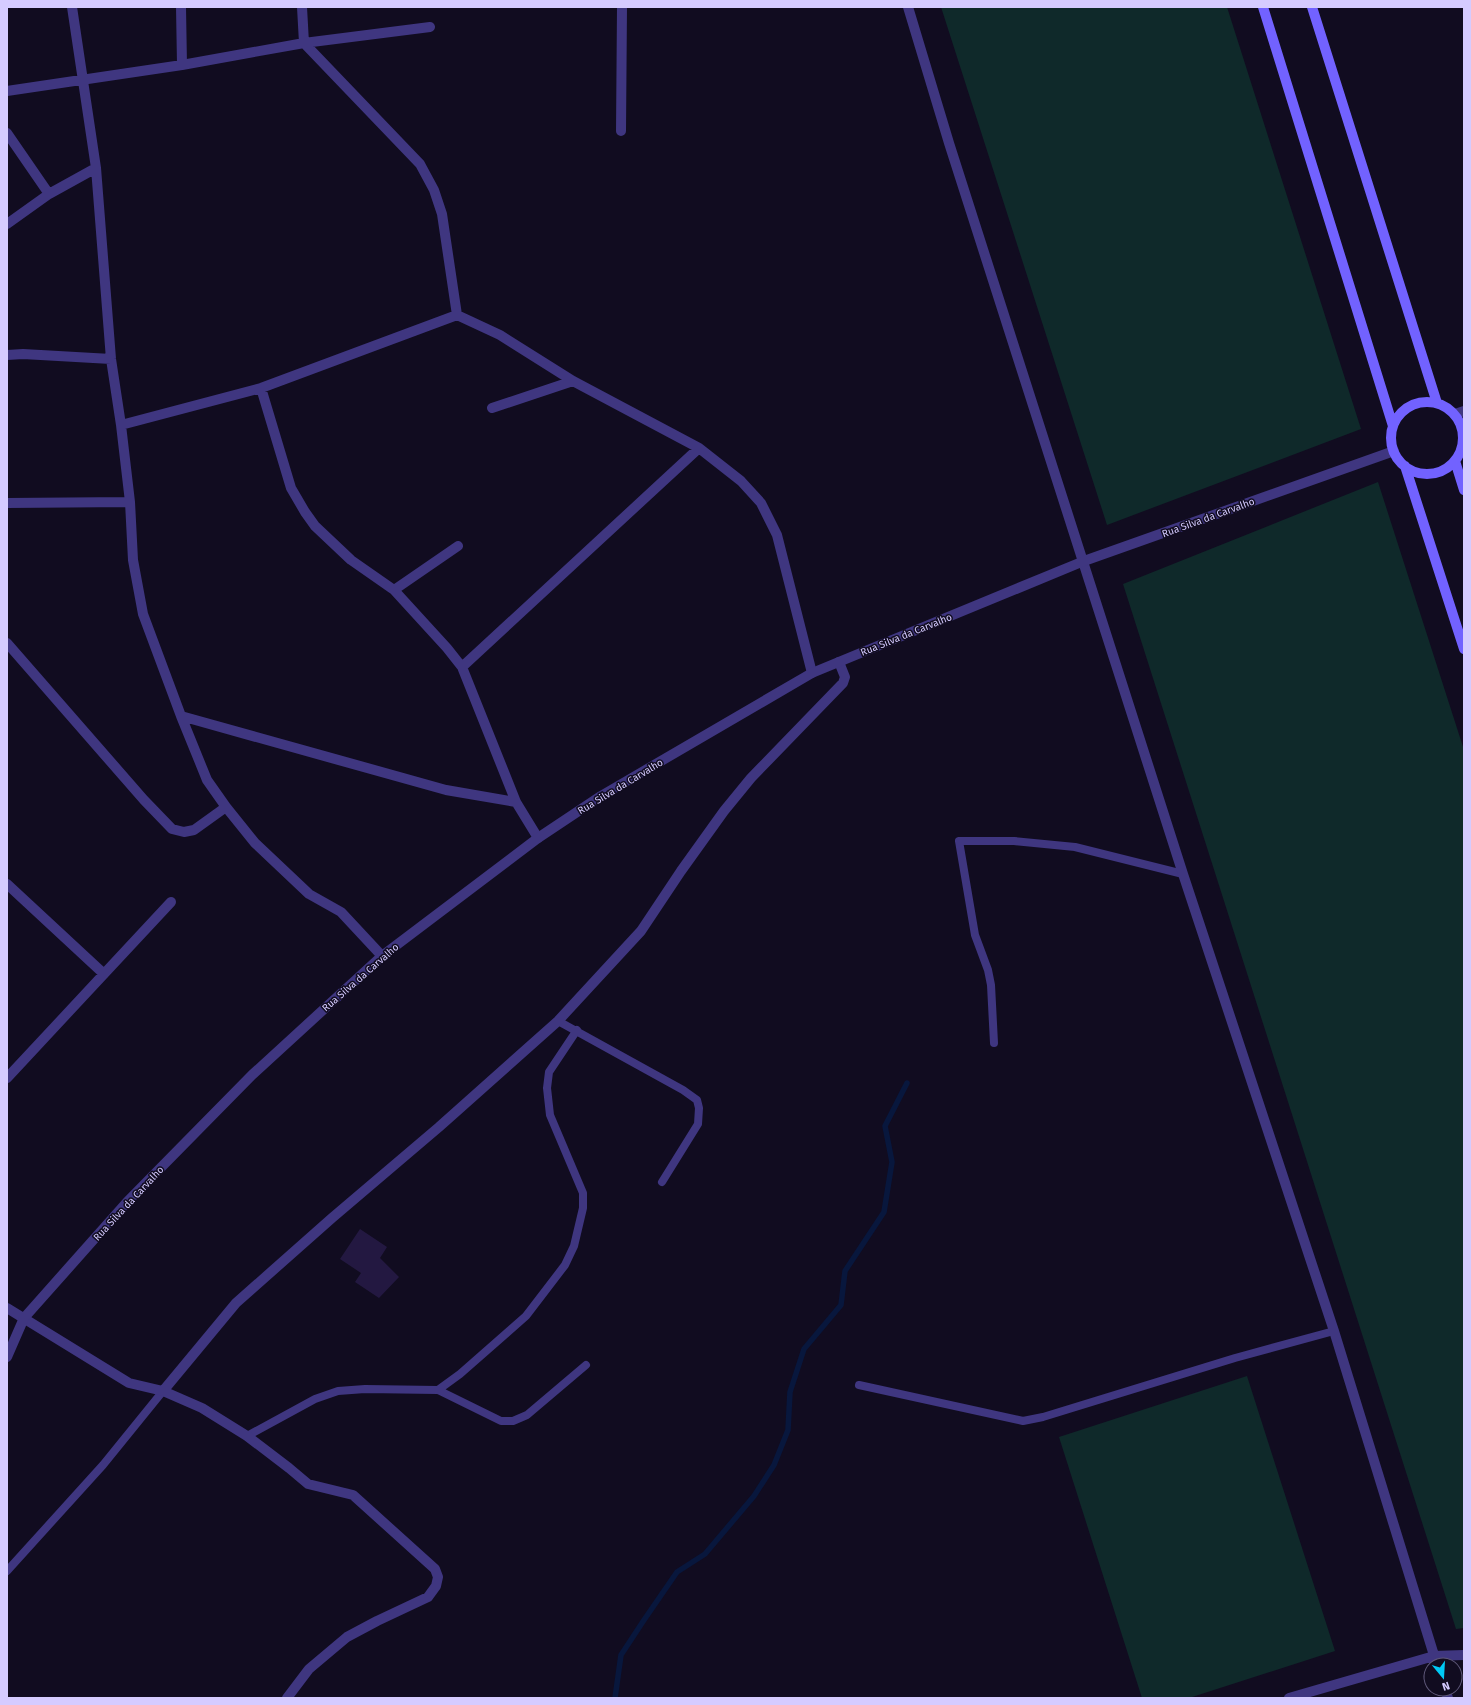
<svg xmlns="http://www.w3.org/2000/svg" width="1471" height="1705" font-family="'Fira Sans',sans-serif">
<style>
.green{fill:#0f292a}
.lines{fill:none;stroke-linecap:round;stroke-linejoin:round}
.stream{stroke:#08173d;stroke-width:5.5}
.building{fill:#231841}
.service{stroke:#3f3680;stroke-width:8}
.minor{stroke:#3f3680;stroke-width:10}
.tertiary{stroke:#3f3680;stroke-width:10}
.secondary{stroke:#7262ff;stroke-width:10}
.labels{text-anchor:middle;stroke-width:3;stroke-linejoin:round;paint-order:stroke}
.street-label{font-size:10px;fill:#d5cbff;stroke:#110c20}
</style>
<rect width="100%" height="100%" fill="#110c20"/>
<path class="green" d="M 941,7 L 1227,7 L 1361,429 L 1107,525 Z
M 1378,482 L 1464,750 L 1464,1628 L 1456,1629 L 1123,584 Z
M 1247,1376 L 1335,1651 L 1189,1698 L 1142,1698 L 1059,1437 Z"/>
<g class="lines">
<path class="stream" d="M 615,1698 L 621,1655 L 644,1620 L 677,1572 L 705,1554 L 754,1496 L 774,1465 L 788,1430 L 790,1392 L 804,1349 L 841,1305 L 845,1271 L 884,1212 L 892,1162 L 885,1126 L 907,1083"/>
</g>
<path class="building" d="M 360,1229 L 387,1247 L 380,1258 L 399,1277 L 379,1298 L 355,1282 L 361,1273 L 340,1259 Z"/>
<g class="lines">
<path class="service" d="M 558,1021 L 683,1090 L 697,1100 L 699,1108 L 698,1124 L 662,1182
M 994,1043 L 991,985 L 988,970 L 975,935 L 959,841 L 1014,841 L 1075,847 L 1183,874
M 859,1385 L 1023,1421 L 1043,1417 L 1235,1358 L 1334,1331
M 438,1390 L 460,1374 L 526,1316 L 565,1265 L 574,1246 L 583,1208 L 583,1193 L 550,1115 L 547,1088 L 549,1072 L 577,1030
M 247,1436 L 315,1399 L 338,1391 L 365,1389 L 438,1390 L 501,1421 L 513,1421 L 527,1415 L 586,1365
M 7,1571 L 103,1465 L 163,1391"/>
<path class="minor" d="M 72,7 L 96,168 L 111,359 L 121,425
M 181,7 L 182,65
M 302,7 L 304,43 L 420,164 L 434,190 L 442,214 L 457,315
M 908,7 L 949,143 L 1183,874 L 1334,1331 L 1437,1665
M 7,91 L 182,65 L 304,43 L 430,27
M 621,131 L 622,7
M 7,133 L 49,194
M 7,224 L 49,194 L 96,168
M 7,355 L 23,354 L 111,359
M 261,388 L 291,488 L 305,512 L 315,526 L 351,560 L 394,590 L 447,648 L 462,667 L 516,802 L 538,838
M 492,408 L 573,381
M 7,503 L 130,502
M 394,590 L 458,546
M 7,643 L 144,800 L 172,829 L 184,832 L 194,830 L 226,807
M 462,667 L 699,448
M 181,716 L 446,790 L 516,802
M 7,884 L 104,974
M 382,956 L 341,912 L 309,894 L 255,843 L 226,807 L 207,780 L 181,716 L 143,614 L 133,560 L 130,502 L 121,425 L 261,388 L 457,315 L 500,335 L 573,381 L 699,448 L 741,481 L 761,503 L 777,535 L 812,673
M 7,1078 L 171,902
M 7,1308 L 129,1383 L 163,1391 L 202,1408 L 247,1436 L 289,1468 L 308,1484 L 353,1495 L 435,1569 L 438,1577 L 436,1586 L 428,1597 L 377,1621 L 347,1637 L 309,1669 L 287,1698
M 163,1391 L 236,1303 L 332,1218 L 439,1127 L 558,1021 L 641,931 L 681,871 L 724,811 L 751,778 L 843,683 L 845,677 L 839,662
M 1445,1689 L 1448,1698
M 1289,1698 L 1434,1656 L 1464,1655"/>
<path class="tertiary" d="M 1455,414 L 1464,411
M 1462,450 L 1464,449
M 7,1357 L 24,1318 L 127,1202 L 252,1075 L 382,956 L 538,838 L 601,796 L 812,673 L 1084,561 L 1394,451"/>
<path class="secondary" d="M 1263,7 L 1393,426
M 1312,7 L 1437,403
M1391 438a36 36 0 1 1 72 0a36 36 0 1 1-72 0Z
M 1455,461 L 1464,490
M 1405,466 L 1464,649"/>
</g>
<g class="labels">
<g class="street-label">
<text transform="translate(1208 517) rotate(-20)" y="4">Rua Silva da Carvalho</text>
<text transform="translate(906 634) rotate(-22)" y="4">Rua Silva da Carvalho</text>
<text transform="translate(620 786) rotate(-31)" y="4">Rua Silva da Carvalho</text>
<text transform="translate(360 977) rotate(-41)" y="4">Rua Silva da Carvalho</text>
<text transform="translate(128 1203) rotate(-47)" y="4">Rua Silva da Carvalho</text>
</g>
</g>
<rect width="1471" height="1705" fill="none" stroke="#d5cbff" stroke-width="16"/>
<g transform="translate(1443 1677) rotate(162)"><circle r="19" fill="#110c20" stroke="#5f5879"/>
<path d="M0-3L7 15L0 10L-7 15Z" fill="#00caf6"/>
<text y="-6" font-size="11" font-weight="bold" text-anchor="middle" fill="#d5cbff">N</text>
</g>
</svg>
